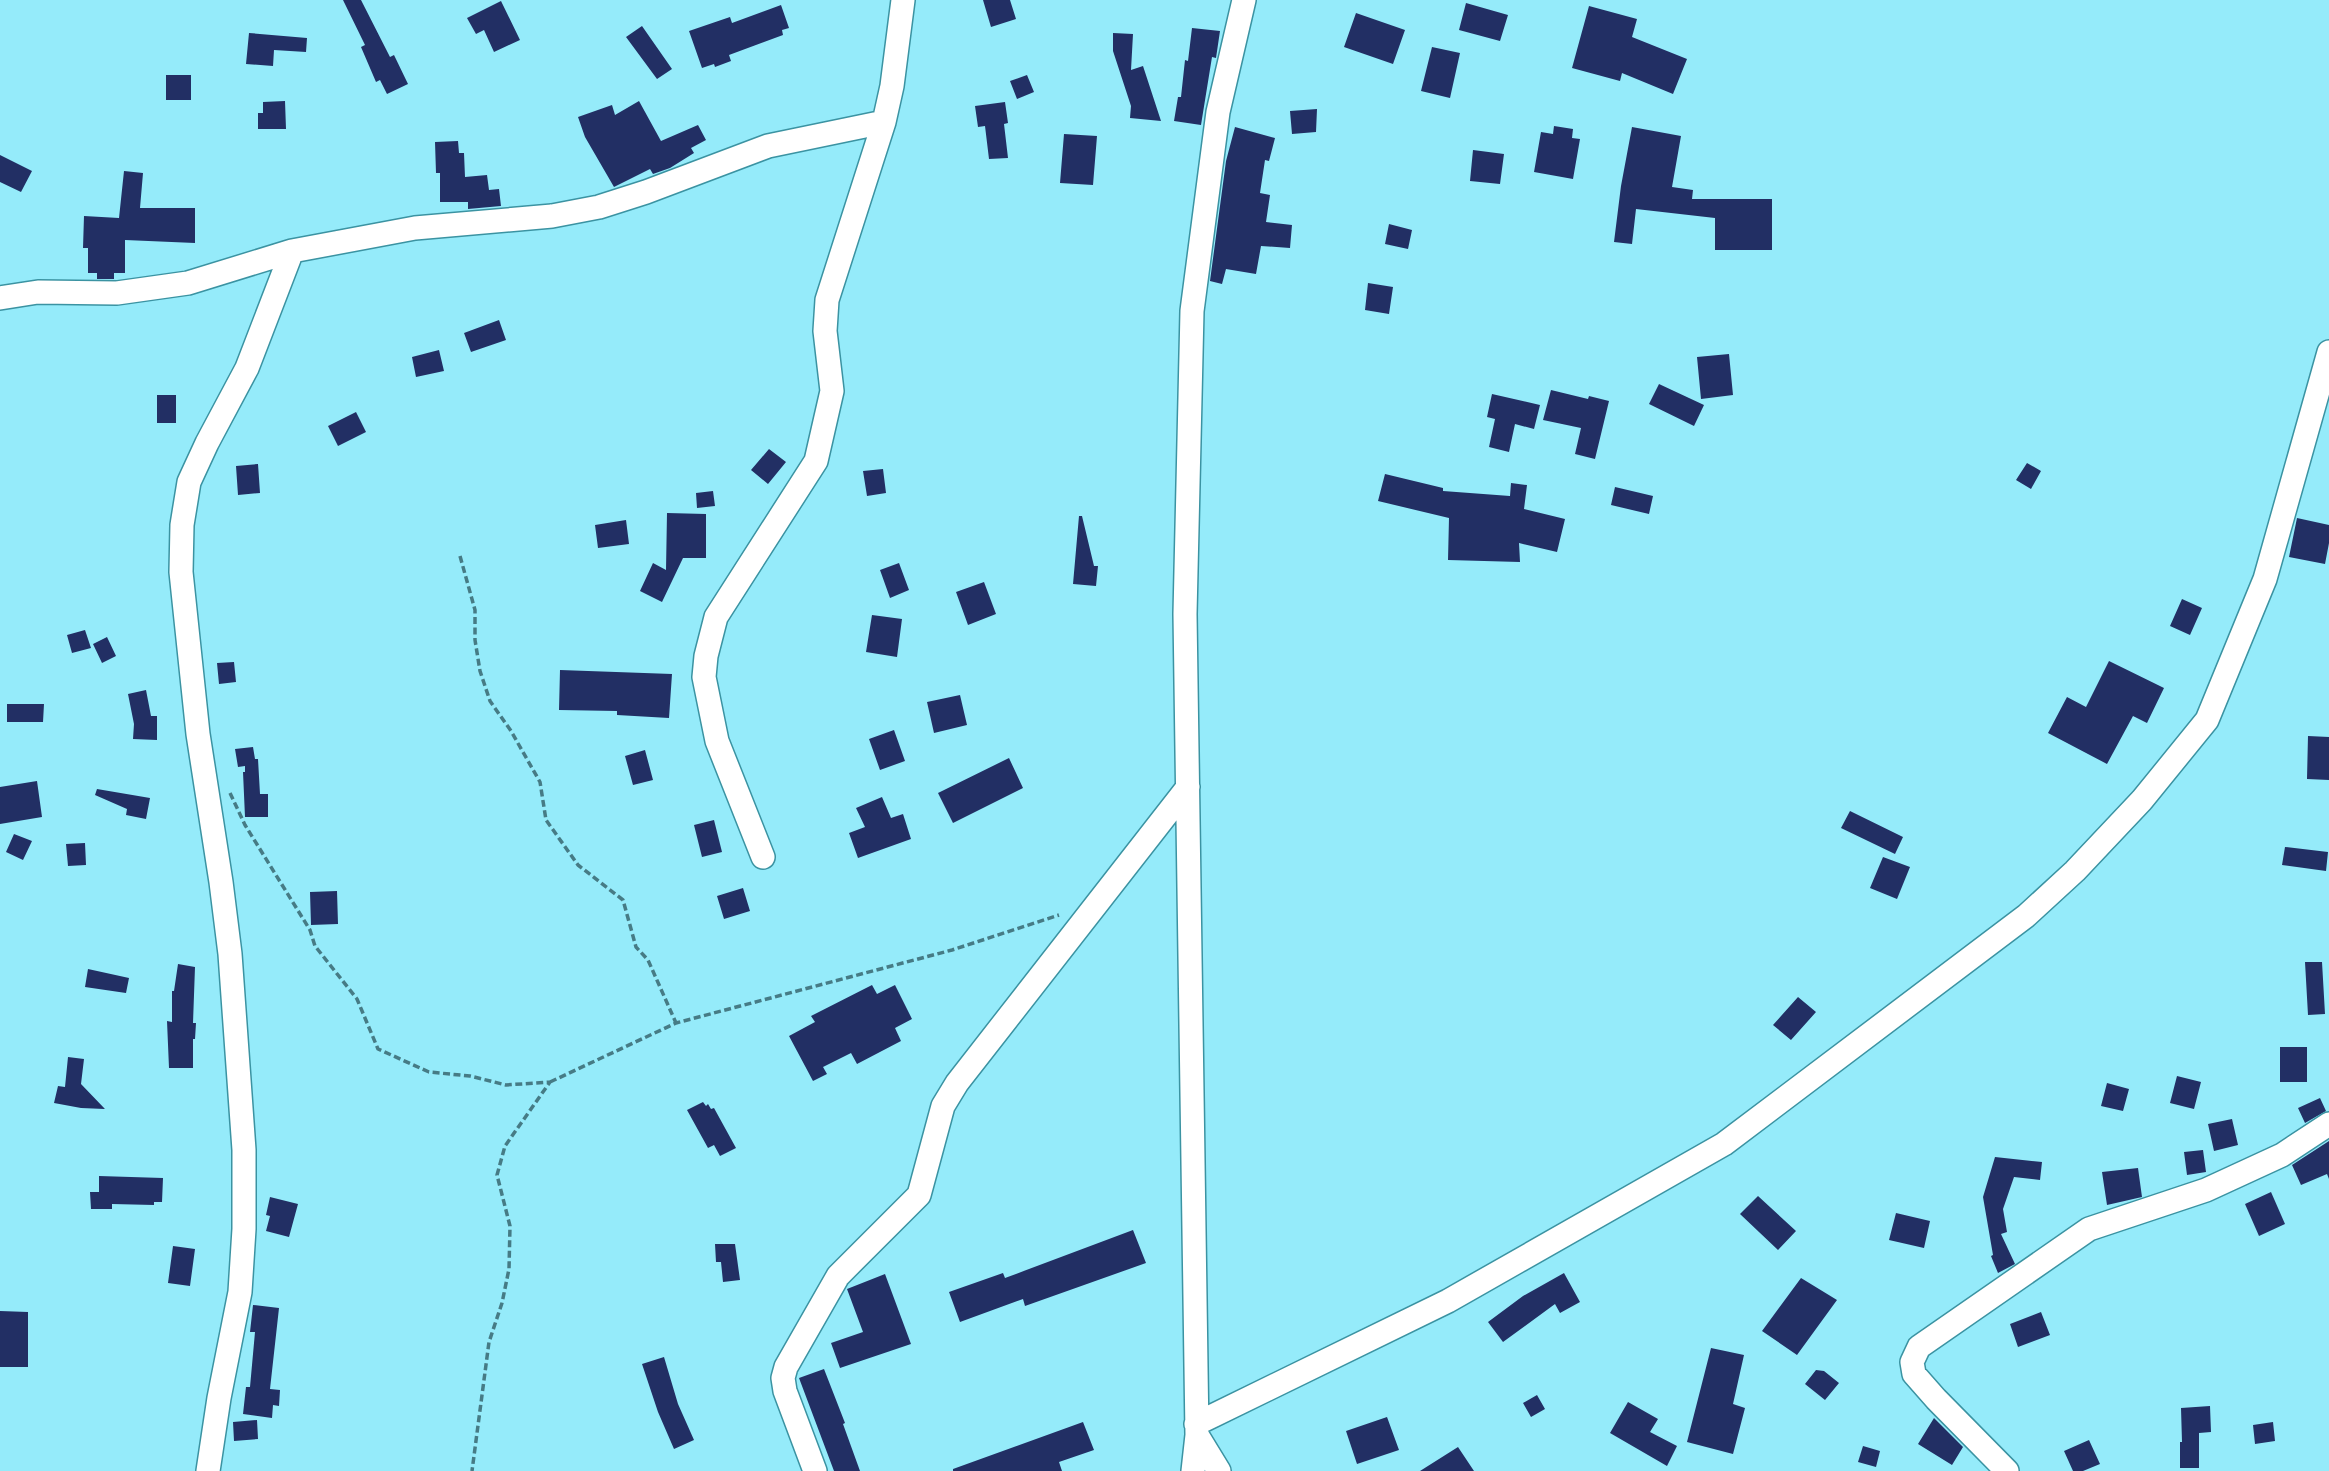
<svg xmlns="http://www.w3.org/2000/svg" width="2329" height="1471" font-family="Karla,sans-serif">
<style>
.building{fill:#222f64}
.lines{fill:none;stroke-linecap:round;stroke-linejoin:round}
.minor-casing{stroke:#3b93a2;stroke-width:26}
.path{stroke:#467b85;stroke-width:3.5;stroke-dasharray:7 3.5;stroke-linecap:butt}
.minor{stroke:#fff;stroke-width:23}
</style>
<rect width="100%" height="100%" fill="#95ebfa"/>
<path class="building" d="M 343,0 L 361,0 L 390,57 L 394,55 L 408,84 L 387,94 L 380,80 L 376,82 L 361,47 L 365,45 Z
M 983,0 L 1010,0 L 1016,19 L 991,27 Z
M 501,1 L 520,40 L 494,52 L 484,30 L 476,34 L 467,18 Z
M 1466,3 L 1508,15 L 1500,41 L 1459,30 Z
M 781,5 L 789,28 L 782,30 L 783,35 L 729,55 L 731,61 L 715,67 L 714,64 L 702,68 L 689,31 L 730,17 L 732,23 Z
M 1589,6 L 1637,19 L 1632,37 L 1687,59 L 1673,94 L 1622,73 L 1620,81 L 1572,68 Z
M 1356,13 L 1405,30 L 1393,64 L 1344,47 Z
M 642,26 L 672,69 L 657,79 L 626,37 Z
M 1192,28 L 1220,31 L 1216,58 L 1212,57 L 1201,125 L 1174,121 L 1178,97 L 1181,97 L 1185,60 L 1188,61 Z
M 249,33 L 307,38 L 306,52 L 274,50 L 273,66 L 246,64 Z
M 1113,33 L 1133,34 L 1131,70 L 1143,66 L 1161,121 L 1130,118 L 1131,106 L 1113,51 Z
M 1432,47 L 1460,53 L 1450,98 L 1421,91 Z
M 166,75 L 191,75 L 191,100 L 166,100 Z
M 1027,75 L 1034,92 L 1017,99 L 1010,81 Z
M 285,101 L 286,129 L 258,129 L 258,113 L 263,113 L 263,102 Z
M 639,101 L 661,141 L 698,125 L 706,140 L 691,148 L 694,153 L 670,168 L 653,174 L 650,169 L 614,187 L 585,137 L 578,117 L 612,105 L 615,115 Z
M 1005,102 L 1008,123 L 1004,124 L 1008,158 L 989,159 L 985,126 L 978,127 L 975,106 Z
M 1317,109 L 1316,132 L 1292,134 L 1290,111 Z
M 1554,126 L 1573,129 L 1572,138 L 1580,139 L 1573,179 L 1534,172 L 1541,132 L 1553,134 Z
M 1235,127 L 1275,138 L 1269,161 L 1265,160 L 1260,193 L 1270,195 L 1266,222 L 1292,225 L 1290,248 L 1261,246 L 1256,274 L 1226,269 L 1222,284 L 1210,281 L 1226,161 Z
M 1632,127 L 1681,136 L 1672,187 L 1693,190 L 1692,199 L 1772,199 L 1772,250 L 1715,250 L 1715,218 L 1636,209 L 1632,244 L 1614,242 L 1621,186 Z
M 1064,134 L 1097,136 L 1093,185 L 1060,183 Z
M 458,141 L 459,153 L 464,153 L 465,177 L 487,175 L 489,190 L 499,189 L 501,206 L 468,209 L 468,202 L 440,202 L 440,173 L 436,173 L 435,142 Z
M 1473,150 L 1504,154 L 1500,184 L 1470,181 Z
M 0,155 L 32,171 L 21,192 L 0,182 Z
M 124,171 L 143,173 L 140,208 L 195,208 L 195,243 L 125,240 L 125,273 L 114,273 L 114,279 L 97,279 L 97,273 L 88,273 L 88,248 L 83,248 L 84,216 L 119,218 Z
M 1389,224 L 1412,230 L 1408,249 L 1385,244 Z
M 1368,283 L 1393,287 L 1389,314 L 1365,310 Z
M 499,320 L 506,340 L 471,352 L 464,333 Z
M 439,350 L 444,371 L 416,377 L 412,357 Z
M 1729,354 L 1733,395 L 1701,399 L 1697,357 Z
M 1659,384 L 1704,405 L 1694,426 L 1649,404 Z
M 1551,390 L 1588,399 L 1589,396 L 1609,401 L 1595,459 L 1575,454 L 1581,428 L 1543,420 Z
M 1492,394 L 1540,405 L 1534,429 L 1515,424 L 1509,452 L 1489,447 L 1495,419 L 1487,417 Z
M 157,395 L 176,395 L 176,423 L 157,423 Z
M 356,412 L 366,432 L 338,446 L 328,426 Z
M 769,449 L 786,462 L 768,484 L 751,470 Z
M 2027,463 L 2041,471 L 2031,489 L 2016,480 Z
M 258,464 L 260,493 L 238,495 L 236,466 Z
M 883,469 L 886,493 L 867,496 L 863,471 Z
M 1385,474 L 1443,488 L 1443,491 L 1510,496 L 1511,483 L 1527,485 L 1524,509 L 1565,519 L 1557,552 L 1519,543 L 1520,562 L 1448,560 L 1449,518 L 1378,501 Z
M 1615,487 L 1653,496 L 1649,514 L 1611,505 Z
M 713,491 L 715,506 L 697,508 L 696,493 Z
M 667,513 L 706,514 L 706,558 L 683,558 L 662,602 L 640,591 L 653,563 L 666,570 Z
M 1079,516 L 1082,516 L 1094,566 L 1098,566 L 1096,586 L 1073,584 Z
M 2297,518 L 2329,525 L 2329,543 L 2325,564 L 2289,557 Z
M 626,520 L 629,544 L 598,548 L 595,525 Z
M 899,563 L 909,590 L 890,598 L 880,570 Z
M 984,582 L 996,614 L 968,625 L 956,592 Z
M 2182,599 L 2202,608 L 2190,635 L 2170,626 Z
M 872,615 L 902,619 L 897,657 L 866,652 Z
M 85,630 L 91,648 L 72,653 L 67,635 Z
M 107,637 L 116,656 L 102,663 L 93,644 Z
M 2109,661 L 2164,688 L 2147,723 L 2133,716 L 2107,764 L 2048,733 L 2067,697 L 2086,707 Z
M 234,662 L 236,682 L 219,684 L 217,663 Z
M 560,670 L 672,674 L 669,718 L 617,715 L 617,711 L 559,710 Z
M 146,690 L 151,716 L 157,716 L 157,740 L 133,739 L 134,724 L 128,694 Z
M 960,695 L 967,725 L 934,733 L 927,702 Z
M 7,704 L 44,704 L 43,722 L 7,722 Z
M 894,730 L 905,761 L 880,770 L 869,739 Z
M 2308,736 L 2329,737 L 2329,780 L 2307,779 Z
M 253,747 L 255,759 L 258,759 L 260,794 L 268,794 L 268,817 L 245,817 L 243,772 L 245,772 L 245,766 L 238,767 L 235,749 Z
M 645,750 L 653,780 L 633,785 L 625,756 Z
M 1009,758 L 1023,788 L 953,823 L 938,793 Z
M 37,781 L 42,817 L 0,824 L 0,787 Z
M 97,789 L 150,798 L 146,819 L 126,815 L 127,809 L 95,795 Z
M 882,797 L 891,818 L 903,814 L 911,839 L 858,858 L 849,833 L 865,827 L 856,808 Z
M 1850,811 L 1903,837 L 1895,854 L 1841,828 Z
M 714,820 L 722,852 L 702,857 L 694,825 Z
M 14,834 L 32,841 L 23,860 L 6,852 Z
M 85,843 L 86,865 L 68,866 L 66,844 Z
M 2285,847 L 2328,852 L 2326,871 L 2282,865 Z
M 1883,857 L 1910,867 L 1897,899 L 1870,888 Z
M 743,888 L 750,911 L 724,919 L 717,896 Z
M 337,891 L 338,924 L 311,925 L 310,892 Z
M 2305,962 L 2322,962 L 2325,1014 L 2308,1015 Z
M 178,964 L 195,967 L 193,1023 L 196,1023 L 195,1039 L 193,1039 L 193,1068 L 169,1068 L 167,1021 L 172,1022 L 172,991 L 174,991 Z
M 88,969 L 129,978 L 126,993 L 85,987 Z
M 872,985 L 877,994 L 895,985 L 912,1019 L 895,1028 L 901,1041 L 857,1064 L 851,1053 L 823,1067 L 827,1074 L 813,1081 L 789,1036 L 815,1022 L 811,1016 Z
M 1798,997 L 1816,1012 L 1791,1040 L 1773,1025 Z
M 2280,1047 L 2307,1047 L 2307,1082 L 2280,1082 Z
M 68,1057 L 84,1059 L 81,1084 L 105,1109 L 81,1108 L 54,1103 L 58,1086 L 65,1087 Z
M 2177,1076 L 2201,1082 L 2194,1109 L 2170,1103 Z
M 2107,1083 L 2129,1089 L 2123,1111 L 2101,1106 Z
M 2320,1098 L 2326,1111 L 2305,1123 L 2298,1108 Z
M 703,1102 L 706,1106 L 708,1104 L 711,1109 L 714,1108 L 736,1148 L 720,1156 L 714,1145 L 708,1148 L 687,1110 Z
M 2232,1119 L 2238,1145 L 2214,1151 L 2208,1124 Z
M 2329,1141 L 2329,1179 L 2327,1174 L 2301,1185 L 2292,1165 Z
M 2203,1150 L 2206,1172 L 2187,1175 L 2184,1152 Z
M 1995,1157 L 2042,1162 L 2040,1180 L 2014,1177 L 2003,1209 L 2007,1232 L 2001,1234 L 2015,1264 L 1998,1273 L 1991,1256 L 1993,1255 L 1983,1197 Z
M 2138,1168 L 2142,1197 L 2107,1205 L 2102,1172 Z
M 99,1176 L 163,1178 L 162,1202 L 154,1202 L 154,1205 L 112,1204 L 112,1209 L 91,1209 L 90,1192 L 99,1192 Z
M 2271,1192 L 2285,1224 L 2259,1236 L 2245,1204 Z
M 1758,1196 L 1796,1231 L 1778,1250 L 1740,1214 Z
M 270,1197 L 298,1204 L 289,1237 L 266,1231 L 270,1216 L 266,1215 Z
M 1896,1213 L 1930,1221 L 1924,1248 L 1889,1240 Z
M 1133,1230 L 1146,1263 L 1025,1306 L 1023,1299 L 960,1322 L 949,1292 L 1003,1273 L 1005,1278 Z
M 715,1244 L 735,1244 L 740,1280 L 723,1282 L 721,1262 L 716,1262 Z
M 173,1246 L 195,1249 L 190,1286 L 168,1283 Z
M 1564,1273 L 1580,1302 L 1560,1313 L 1555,1304 L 1503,1342 L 1488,1322 L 1523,1296 Z
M 885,1274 L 911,1344 L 840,1368 L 831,1343 L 863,1332 L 847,1289 Z
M 1801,1278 L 1837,1300 L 1797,1355 L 1762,1331 Z
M 253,1305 L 279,1308 L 270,1389 L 280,1390 L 279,1406 L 273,1405 L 272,1418 L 243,1414 L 246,1387 L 250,1387 L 255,1332 L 250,1332 Z
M 0,1311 L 28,1312 L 28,1367 L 0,1367 Z
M 2041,1312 L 2050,1335 L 2018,1347 L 2010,1324 Z
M 1711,1348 L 1744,1355 L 1733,1404 L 1745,1408 L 1733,1454 L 1687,1442 Z
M 664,1357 L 678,1404 L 694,1440 L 674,1449 L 658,1412 L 642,1364 Z
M 824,1369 L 845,1423 L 843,1424 L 860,1471 L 834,1471 L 799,1378 Z
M 1816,1370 L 1824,1371 L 1839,1383 L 1825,1400 L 1805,1384 Z
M 1537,1395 L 1545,1409 L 1531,1417 L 1523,1403 Z
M 1628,1402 L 1658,1419 L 1650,1432 L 1677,1446 L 1667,1466 L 1610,1433 Z
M 2210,1406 L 2211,1432 L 2199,1433 L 2199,1468 L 2180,1468 L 2180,1442 L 2182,1442 L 2181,1408 Z
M 1387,1417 L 1399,1450 L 1357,1464 L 1346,1431 Z
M 1934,1418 L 1963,1447 L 1952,1465 L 1918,1444 Z
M 257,1420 L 258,1439 L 234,1441 L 233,1422 Z
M 1083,1422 L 1094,1450 L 1059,1462 L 1062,1471 L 953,1471 L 953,1469 Z
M 2273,1422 L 2275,1441 L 2255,1444 L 2253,1425 Z
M 2089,1440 L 2100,1464 L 2083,1471 L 2073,1471 L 2064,1451 Z
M 1863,1446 L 1880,1451 L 1876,1467 L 1858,1462 Z
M 1458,1447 L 1474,1471 L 1420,1471 Z"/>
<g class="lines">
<defs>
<path id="minor" d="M 0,298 L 38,292 L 117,293 L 188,283 L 292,251 L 415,228 L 552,216 L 599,207 L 646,192 L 768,146 L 884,122
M 763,857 L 717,741 L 704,677 L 706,656 L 716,617 L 816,461 L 832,391 L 825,331 L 827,300 L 884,122 L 892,86 L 903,0
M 1196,1424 L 1448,1301 L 1724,1144 L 2026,916 L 2075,871 L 2142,800 L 2207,720 L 2265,579 L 2329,352
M 1197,1435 L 1219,1471
M 208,1471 L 219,1398 L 240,1292 L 244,1229 L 244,1150 L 230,954 L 221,882 L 198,734 L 181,572 L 182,525 L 189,482 L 207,443 L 247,368 L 292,251
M 815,1471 L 785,1391 L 783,1378 L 786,1367 L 838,1276 L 919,1195 L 943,1106 L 957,1083 L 1188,787
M 1193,1471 L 1197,1435 L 1185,614 L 1192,311 L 1218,112 L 1244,0
M 2007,1471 L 1936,1399 L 1914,1374 L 1912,1362 L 1919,1347 L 2089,1229 L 2206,1190 L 2282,1155 L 2329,1124"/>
</defs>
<use href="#minor" class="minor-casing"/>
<path class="path" d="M 460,556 L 475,610 L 475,640 L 480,671 L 490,701 L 511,731 L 540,782 L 546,820 L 578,865 L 623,900 L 636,947 L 648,960 L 676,1023
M 230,793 L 245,825 L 310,930 L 315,946 L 357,999 L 378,1049 L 429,1072 L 470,1076 L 506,1085 L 550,1082 L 505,1146 L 497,1175 L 510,1226 L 509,1269 L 502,1303 L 489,1342 L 472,1471
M 550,1082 L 676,1023 L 952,950 L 1059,915"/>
<use href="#minor" class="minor"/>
</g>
</svg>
